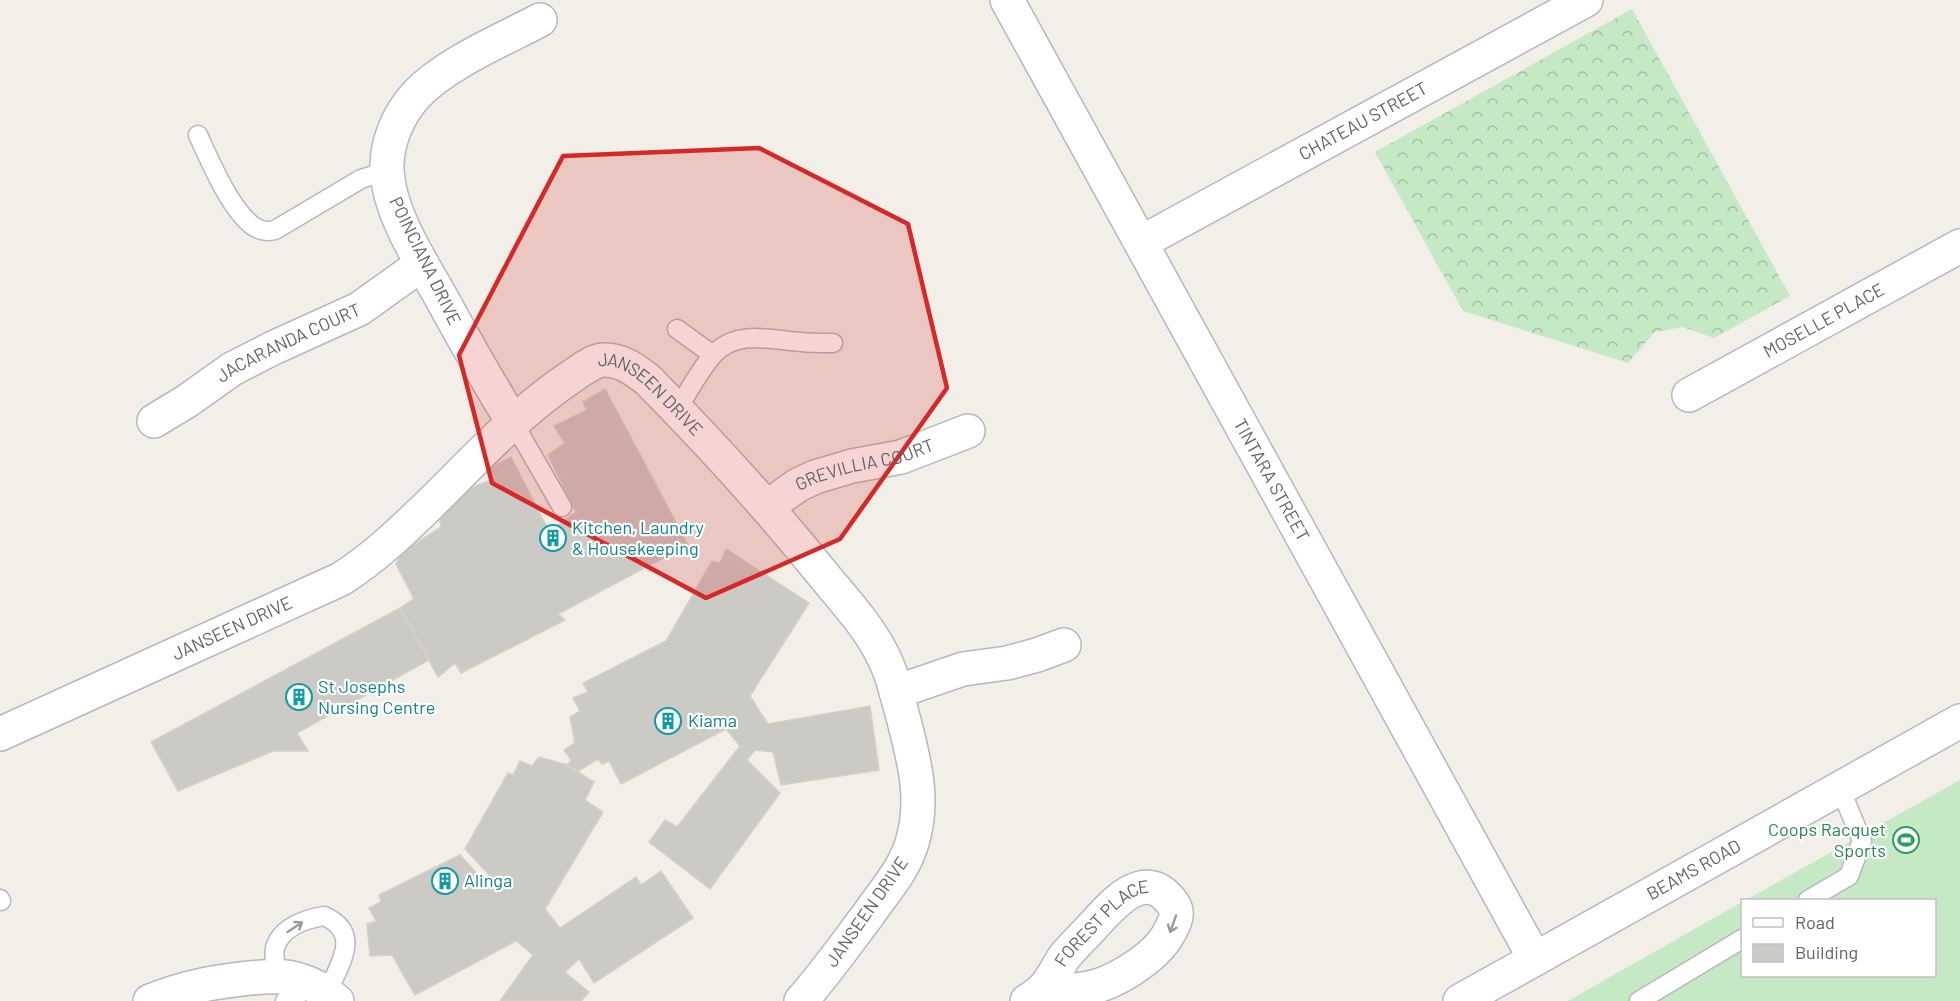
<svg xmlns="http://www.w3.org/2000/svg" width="1960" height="1001" font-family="Barlow,sans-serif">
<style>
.forest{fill:url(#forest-crowns)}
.garden{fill:#c5e8c5}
.building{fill:#cccac5;stroke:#d6d1c6;stroke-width:1.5}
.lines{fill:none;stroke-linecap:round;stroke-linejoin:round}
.lane-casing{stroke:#b5b8bc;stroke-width:21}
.street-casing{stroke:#b5b8bc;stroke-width:36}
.secondary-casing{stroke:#b6babf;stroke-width:36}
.lane{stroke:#fff;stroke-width:18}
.street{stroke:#fff;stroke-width:33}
.secondary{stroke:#fff;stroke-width:33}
.oneway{stroke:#979a9d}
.marked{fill:#d62828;fill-opacity:0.2;stroke:#d62828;stroke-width:4.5;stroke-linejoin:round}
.labels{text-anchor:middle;stroke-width:4.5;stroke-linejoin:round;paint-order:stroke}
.street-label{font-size:18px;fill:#5f6368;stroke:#fff}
.culture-label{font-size:18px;fill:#0d838f;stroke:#fff;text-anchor:start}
.leisure-label{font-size:18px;fill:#27864d;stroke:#fff;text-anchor:end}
</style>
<defs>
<pattern id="forest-crowns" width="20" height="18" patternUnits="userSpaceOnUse" patternTransform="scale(1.5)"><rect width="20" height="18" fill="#c5e8c5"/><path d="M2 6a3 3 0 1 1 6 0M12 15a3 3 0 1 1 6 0" fill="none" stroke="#a3c0a4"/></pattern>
</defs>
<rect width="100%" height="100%" fill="#f1efe8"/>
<path class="forest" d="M 1632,9 L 1790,296 L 1714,338 L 1683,327 L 1655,332 L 1628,363 L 1463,311 L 1375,152 Z"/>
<path class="garden" d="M 1960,780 L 1960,1001 L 1568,1001 L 1742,902 L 1742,976 L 1934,976 L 1934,900 L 1746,900 Z"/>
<path class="building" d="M 605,389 L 688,545 L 558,614 L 565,620 L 461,673 L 455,663 L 438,677 L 400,608 L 414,599 L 396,564 L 402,552 L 441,527 L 440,520 L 468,489 L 491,480 L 486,470 L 511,457 L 549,531 L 576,512 L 548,455 L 565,443 L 554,426 L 587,410 L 583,402 Z
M 726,549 L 809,603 L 750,696 L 768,724 L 870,706 L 879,770 L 781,785 L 773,752 L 755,750 L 747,760 L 780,793 L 710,889 L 649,842 L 665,820 L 677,827 L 740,746 L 726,729 L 621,784 L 609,761 L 602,764 L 598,759 L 579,771 L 567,765 L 571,760 L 564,750 L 575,743 L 570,717 L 580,711 L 573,698 L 588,692 L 583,683 L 666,641 L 712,561 L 720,563 Z
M 400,608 L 429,660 L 297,733 L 308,751 L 273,751 L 178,791 L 151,742 Z
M 539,757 L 567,765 L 594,782 L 585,800 L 603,812 L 545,909 L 560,928 L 636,877 L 641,885 L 661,871 L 693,918 L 594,983 L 579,959 L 565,972 L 589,992 L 581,1001 L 500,1001 L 533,955 L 516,941 L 415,995 L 392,955 L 370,956 L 367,924 L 376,921 L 369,908 L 381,902 L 379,895 L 460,855 L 487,884 L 492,878 L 465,849 L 508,773 L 513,775 L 520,761 L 532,766 Z"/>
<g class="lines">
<defs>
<path id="lane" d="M 198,135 C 210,161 230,209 253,226 C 260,231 268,232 275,230 L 361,179 L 387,171
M 677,329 L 713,355
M 677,410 C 688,392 699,371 713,355 C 736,329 771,340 801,342 C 811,343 822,343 833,343
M 513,422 L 562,507
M 0,899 L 1,901
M 1808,900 L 1849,876 L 1862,841 L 1840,788
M 278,976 C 276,968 273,957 275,948 C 281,927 306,919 324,916 C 363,933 339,965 327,993
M 285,1001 L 313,986
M 1639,1001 L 1742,939"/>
<g id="street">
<path id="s1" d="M 1007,0 L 1535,959"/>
<path id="s2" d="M 1142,242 L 1586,0"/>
<path id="s3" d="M 1689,395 L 1960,246"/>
<path id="s4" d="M 154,421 L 187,401 L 232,369 L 273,348 L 359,309 L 422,264"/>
<path d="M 513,422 C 488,382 465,341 442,299 C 421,261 389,214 387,170 C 386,143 398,115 416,95 C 445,64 502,40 540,20"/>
<path id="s5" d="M 767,507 L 798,485 L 815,477 L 852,466 L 901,457 L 968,431"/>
<path d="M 896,692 L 963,669 L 1007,663 L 1037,655 L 1064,645"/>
<path id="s6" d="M 0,734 L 341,579 C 374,558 401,532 429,505 C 474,461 517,413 571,377 C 580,371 592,361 603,360 C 621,359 635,370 648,380 C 709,442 767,505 821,572 C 842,598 866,623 881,652 C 892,672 897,695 903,717 C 914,759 926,802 911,846 C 903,871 883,893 868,915 C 846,944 825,974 801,1001"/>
<path d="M 150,1001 C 185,987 212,982 250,978 C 265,977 281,975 296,979 C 311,983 325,991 337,1001"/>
<path id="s7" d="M 1027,1001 C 1032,998 1038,994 1042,990 C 1052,981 1057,967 1065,956 C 1074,945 1084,936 1093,926 C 1114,903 1146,865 1173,904 C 1180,914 1174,924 1169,933 C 1156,958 1111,986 1083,989 C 1070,991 1056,990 1042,991"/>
</g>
<g id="secondary">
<path id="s8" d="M 1460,1001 L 1960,721"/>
</g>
</defs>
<use href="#lane" class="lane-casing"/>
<use href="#street" class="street-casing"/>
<use href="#secondary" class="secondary-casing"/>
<use href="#lane" class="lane"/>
<use href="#street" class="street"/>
<use href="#secondary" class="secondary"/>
</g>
<defs><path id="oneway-shaft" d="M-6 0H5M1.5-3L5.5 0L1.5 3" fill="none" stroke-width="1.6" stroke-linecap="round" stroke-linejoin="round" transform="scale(1.5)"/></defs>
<g class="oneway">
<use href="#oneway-shaft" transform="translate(1173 924) rotate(110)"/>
<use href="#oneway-shaft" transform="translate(295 927) rotate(-33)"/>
</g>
<path class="marked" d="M 759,148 L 908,224 L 947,388 L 840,539 L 706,598 L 492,483 L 459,355 L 563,156 Z"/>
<defs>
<symbol id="building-ring" viewBox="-11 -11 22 22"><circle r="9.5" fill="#fff" stroke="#0f9aa8" stroke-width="1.5"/><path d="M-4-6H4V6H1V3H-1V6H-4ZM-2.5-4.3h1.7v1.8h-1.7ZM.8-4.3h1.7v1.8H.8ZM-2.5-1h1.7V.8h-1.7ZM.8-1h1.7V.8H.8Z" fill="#0f9aa8"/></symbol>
<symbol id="stadium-ring" viewBox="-11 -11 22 22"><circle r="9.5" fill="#fff" stroke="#2e9e5b" stroke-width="1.5"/><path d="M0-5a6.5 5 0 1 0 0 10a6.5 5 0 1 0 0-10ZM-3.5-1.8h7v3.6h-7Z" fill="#2e9e5b"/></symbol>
</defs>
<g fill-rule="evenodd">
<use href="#building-ring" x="538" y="523" width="30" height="30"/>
<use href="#building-ring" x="284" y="682" width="30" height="30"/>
<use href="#building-ring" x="653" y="706" width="30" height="30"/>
<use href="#stadium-ring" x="1891" y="825" width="30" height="30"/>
<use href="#building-ring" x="430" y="866" width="30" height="30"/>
</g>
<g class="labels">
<g class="street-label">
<text dy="6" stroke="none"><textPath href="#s2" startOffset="252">CHATEAU STREET</textPath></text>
<text transform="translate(425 261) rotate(64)" y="6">POINCIANA DRIVE</text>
<text dy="6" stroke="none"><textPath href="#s3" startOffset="154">MOSELLE PLACE</textPath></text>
<text dy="6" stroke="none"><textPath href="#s4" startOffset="156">JACARANDA COURT</textPath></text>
<text dy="6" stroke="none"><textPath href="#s6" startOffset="777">JANSEEN DRIVE</textPath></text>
<text dy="6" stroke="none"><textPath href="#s5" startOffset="108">GREVILLIA COURT</textPath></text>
<text dy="6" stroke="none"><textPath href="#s1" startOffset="548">TINTARA STREET</textPath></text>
<text dy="6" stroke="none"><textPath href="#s6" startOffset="255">JANSEEN DRIVE</textPath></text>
<text dy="6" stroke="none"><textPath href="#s8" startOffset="268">BEAMS ROAD</textPath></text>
<text transform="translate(867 912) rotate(-55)" y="6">JANSEEN DRIVE</text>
<text dy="6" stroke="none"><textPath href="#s7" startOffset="110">FOREST PLACE</textPath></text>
</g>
<g class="culture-label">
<text x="572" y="534">Kitchen, Laundry<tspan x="572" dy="21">&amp; Housekeeping</tspan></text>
<text x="318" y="693">St Josephs<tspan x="318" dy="21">Nursing Centre</tspan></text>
<text x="688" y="727">Kiama</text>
<text x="464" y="887">Alinga</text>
</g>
<g class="leisure-label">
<text x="1886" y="836">Coops Racquet<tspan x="1886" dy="21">Sports</tspan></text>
</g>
</g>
<rect x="1741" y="899" width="195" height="78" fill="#ffffff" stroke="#bfc1c3" stroke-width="1.5"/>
<rect x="1753" y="918" width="30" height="9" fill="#ffffff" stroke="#bfc1c3" stroke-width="1.5"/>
<text x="1795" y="929" font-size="18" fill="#5f6368">Road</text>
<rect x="1753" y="944" width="30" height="18" fill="#cccac5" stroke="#bfc1c3" stroke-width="1.5"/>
<text x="1795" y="959" font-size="18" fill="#5f6368">Building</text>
</svg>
